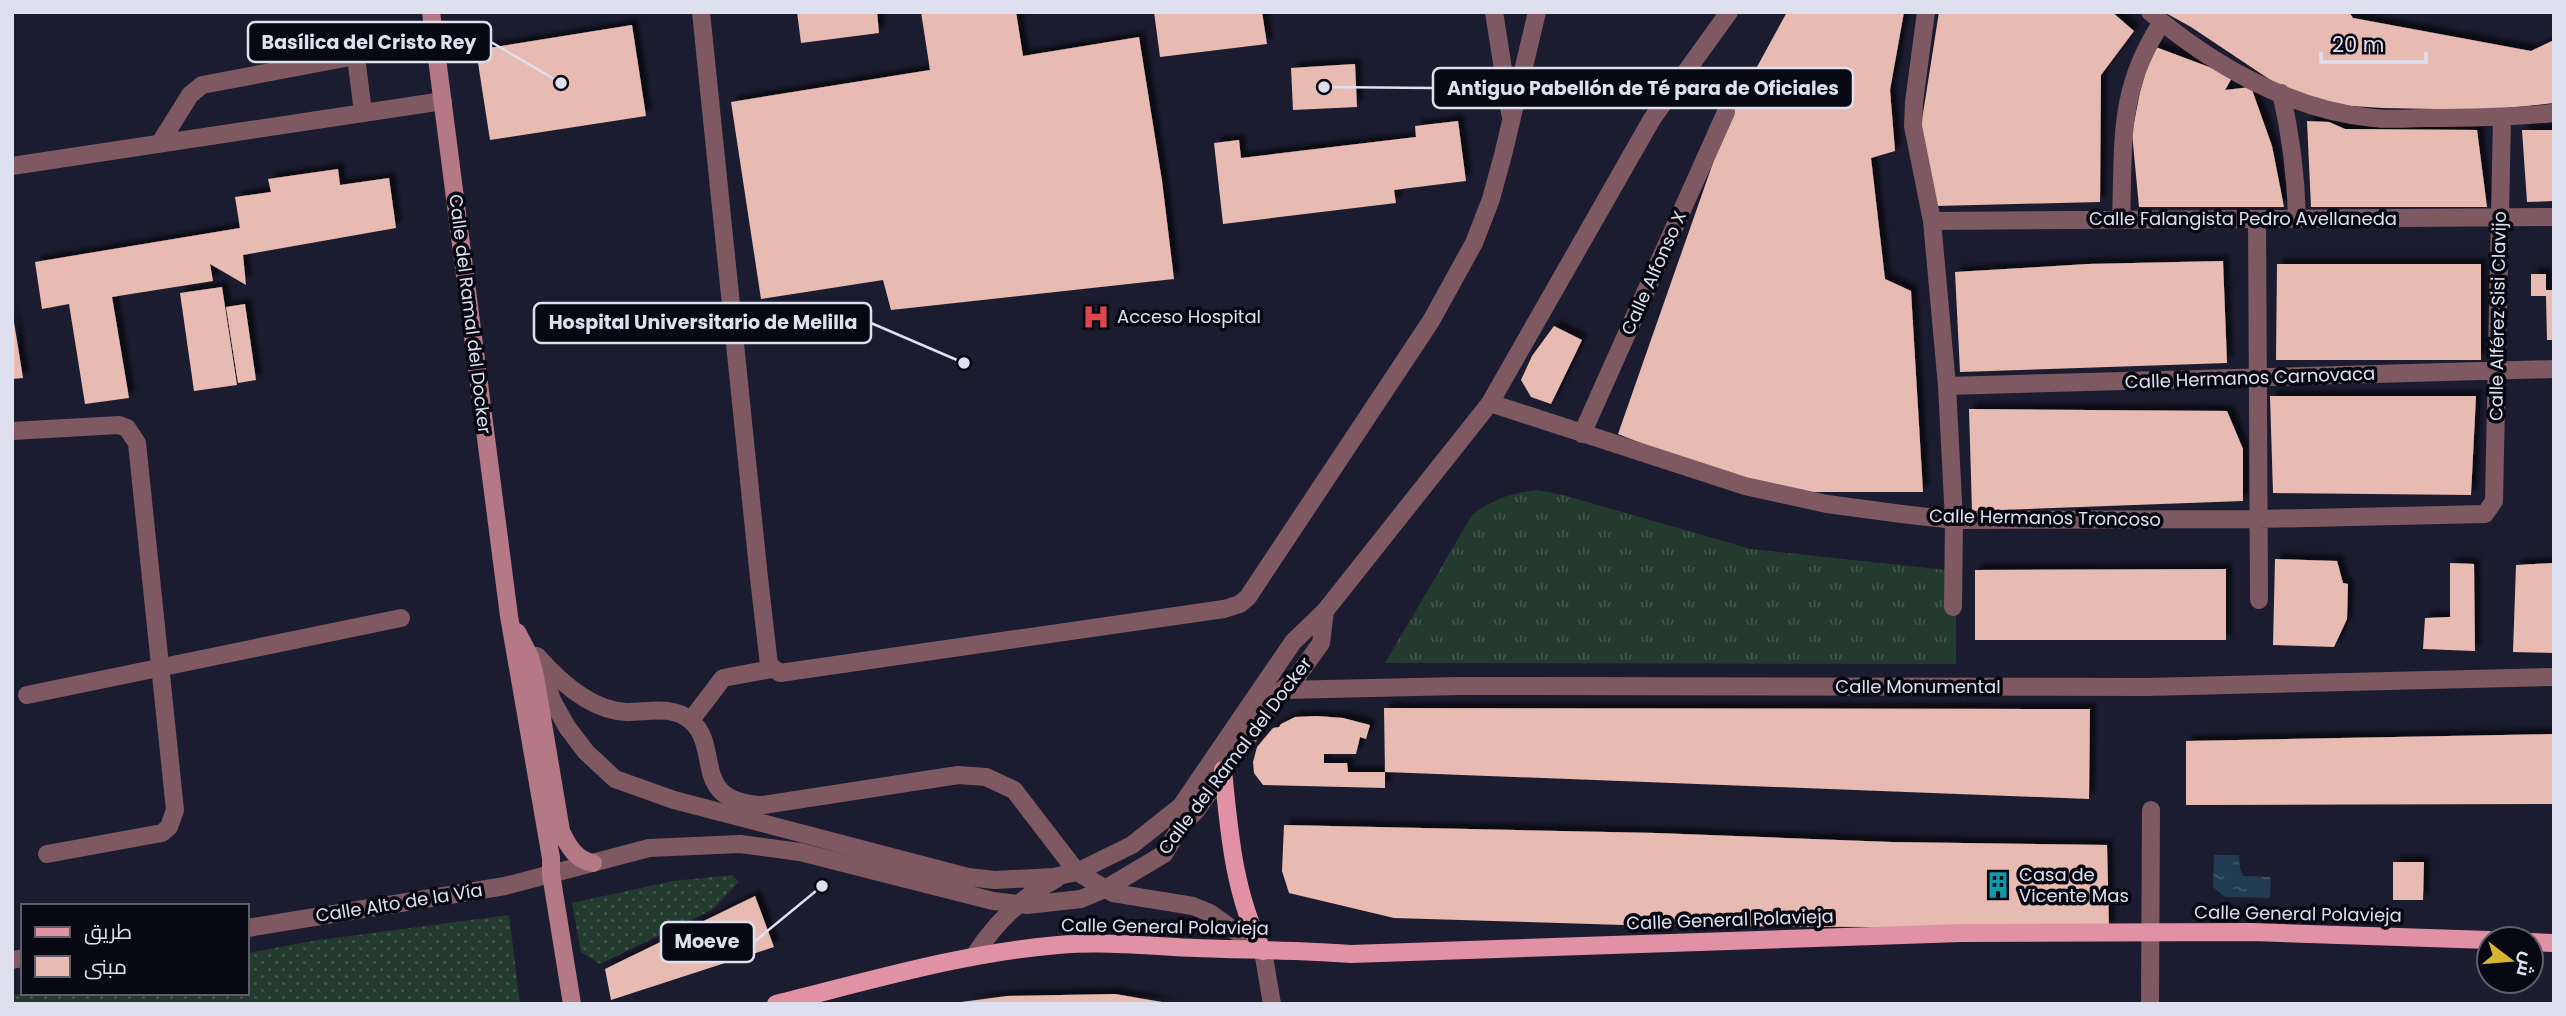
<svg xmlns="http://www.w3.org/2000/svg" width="2566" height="1016" font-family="Poppins,Cairo,sans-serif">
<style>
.grass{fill:url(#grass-tufts)}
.garden{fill:url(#garden-dots)}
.water{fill:url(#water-ripples)}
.building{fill:#e8bbb2;filter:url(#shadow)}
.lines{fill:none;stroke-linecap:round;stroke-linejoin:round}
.lane{stroke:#7e5961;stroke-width:18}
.street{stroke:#7e5961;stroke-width:18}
.secondary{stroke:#b57986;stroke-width:18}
.primary{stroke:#e092a4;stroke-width:18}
.labels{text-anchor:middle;stroke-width:7;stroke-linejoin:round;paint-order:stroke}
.street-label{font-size:18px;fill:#dfe0ef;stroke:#070811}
.poi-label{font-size:18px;fill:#dfe0ef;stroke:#070811;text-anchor:start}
.leader{fill:none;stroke:#dfe0ef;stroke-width:2.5}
.callout-dot{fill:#dfe0ef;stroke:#070811;stroke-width:2.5}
.callout{fill:#070811;stroke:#dfe0ef;stroke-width:2.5}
.callout-label{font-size:19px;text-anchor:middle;font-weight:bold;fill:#dfe0ef}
</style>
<defs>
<pattern id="grass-tufts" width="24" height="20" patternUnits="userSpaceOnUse" patternTransform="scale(1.75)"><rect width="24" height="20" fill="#233a2e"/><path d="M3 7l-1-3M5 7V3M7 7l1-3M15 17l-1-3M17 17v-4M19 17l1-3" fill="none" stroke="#42564d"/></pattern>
<pattern id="garden-dots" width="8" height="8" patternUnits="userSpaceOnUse" patternTransform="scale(1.75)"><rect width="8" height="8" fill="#233a2e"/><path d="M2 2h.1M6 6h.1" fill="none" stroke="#42564d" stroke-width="1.8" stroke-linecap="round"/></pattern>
<pattern id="water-ripples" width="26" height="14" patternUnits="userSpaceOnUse" patternTransform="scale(1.75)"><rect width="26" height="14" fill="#213b53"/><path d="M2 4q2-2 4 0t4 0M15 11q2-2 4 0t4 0" fill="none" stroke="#41576c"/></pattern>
<filter id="shadow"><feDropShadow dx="6" dy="-6" stdDeviation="2" flood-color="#0009"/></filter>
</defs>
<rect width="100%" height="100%" fill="#1c1c31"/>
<path class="grass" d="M 1537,490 L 1563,495 L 1751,549 L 1956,571 L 1956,664 L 1385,663 L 1472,515 C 1493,499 1511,493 1537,490 Z"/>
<path class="garden" d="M 732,875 L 739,882 L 712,910 L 600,964 L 581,952 L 572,903 L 673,881 Z
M 509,915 L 520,1004 L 12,1004 L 12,995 L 23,993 L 247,993 L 247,953 L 319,940 Z"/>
<path class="water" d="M 2214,855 L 2239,855 L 2240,868 L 2243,876 L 2271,877 L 2270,898 L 2225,897 L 2213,887 Z"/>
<path class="building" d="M 797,12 L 877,12 L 879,33 L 801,43 Z
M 921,12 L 1016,12 L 1023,56 L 1139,37 L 1162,181 L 1174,279 L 891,310 L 883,280 L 761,299 L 731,102 L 930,70 Z
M 1154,12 L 1262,12 L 1267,44 L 1160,57 Z
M 1787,12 L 1904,12 L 1890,90 L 1895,151 L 1871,158 L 1885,279 L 1911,291 L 1923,492 L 1809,492 L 1739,482 L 1618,434 L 1728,120 Z
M 1939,12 L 2112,12 L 2134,31 L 2101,75 L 2100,202 L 1935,206 L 1921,126 Z
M 2164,12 L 2349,12 L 2353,18 L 2531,51 L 2554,40 L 2554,103 L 2489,110 L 2383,108 L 2335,105 L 2281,87 L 2191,27 Z
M 632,25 L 646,116 L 490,140 L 476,50 Z
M 2153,46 L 2233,76 L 2225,90 L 2251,87 L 2272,146 L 2284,207 L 2139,207 L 2132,133 L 2140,92 Z
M 1355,64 L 1357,107 L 1293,110 L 1291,68 Z
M 1458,121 L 1466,181 L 1394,190 L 1396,203 L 1223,224 L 1214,143 L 1239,140 L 1241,158 L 1416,137 L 1415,126 Z
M 2307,121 L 2329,122 L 2345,129 L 2477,130 L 2487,207 L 2311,207 Z
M 2522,130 L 2554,130 L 2554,201 L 2527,202 Z
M 338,169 L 340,185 L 389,178 L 396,228 L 243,255 L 246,285 L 210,264 L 213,281 L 112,297 L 129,398 L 85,404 L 69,304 L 42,309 L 35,262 L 240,228 L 235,197 L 271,192 L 268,179 Z
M 2223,261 L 2227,363 L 1960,372 L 1955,272 L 2088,264 Z
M 2277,264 L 2481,264 L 2481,360 L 2276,360 Z
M 2531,274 L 2546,274 L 2546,290 L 2554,290 L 2554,340 L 2547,340 L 2546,296 L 2531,296 Z
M 222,287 L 237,385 L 194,391 L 180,293 Z
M 245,304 L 256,380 L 238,383 L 226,307 Z
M 12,310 L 23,378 L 12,379 Z
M 1554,326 L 1582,340 L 1551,404 L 1531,397 L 1521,380 L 1532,356 Z
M 2270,396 L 2476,396 L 2471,495 L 2273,493 Z
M 1969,409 L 2227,411 L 2243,449 L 2243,501 L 1972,511 Z
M 2275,559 L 2337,561 L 2343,583 L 2348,584 L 2347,619 L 2334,647 L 2273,645 Z
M 2450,563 L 2474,564 L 2475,651 L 2423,649 L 2425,618 L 2450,617 Z
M 2554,563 L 2554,653 L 2513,652 L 2516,565 Z
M 2226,569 L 2226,640 L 1975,640 L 1975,570 Z
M 1384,708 L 2090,709 L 2089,799 L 1385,772 Z
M 1317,716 L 1343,718 L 1370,725 L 1366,739 L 1360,737 L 1356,754 L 1324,754 L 1324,763 L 1347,763 L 1348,772 L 1385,772 L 1385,788 L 1263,785 L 1254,773 L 1253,762 L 1257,747 L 1273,728 L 1279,727 L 1281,724 L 1295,717 Z
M 2554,734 L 2554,804 L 2186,805 L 2186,741 Z
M 1284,825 L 1656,833 L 1891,842 L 2107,845 L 2109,928 L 1655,926 L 1394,918 L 1289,893 L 1282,871 Z
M 2393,862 L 2424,862 L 2423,900 L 2393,900 Z
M 755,896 L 774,947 L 611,1000 L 605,969 Z
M 1115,994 L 1174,1004 L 961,1002 L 1007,996 Z"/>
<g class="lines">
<path class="lane" d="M 701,12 L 759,578 L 769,665 L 780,673 L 1224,609 L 1240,604 L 1248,597 L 1431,321 L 1474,243 L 1491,199 L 1503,155 L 1537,12
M 1494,12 L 1510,113
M 356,57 L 363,112
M 160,143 L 190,95 L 202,85 L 435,41
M 12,166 L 443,101
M 12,431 L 119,425 L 127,428 L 137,443 L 175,810 L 169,827 L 162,833 L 47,854
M 537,656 C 559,681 592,711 627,712 C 648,712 672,705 690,720 C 723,747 688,802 763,805 L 958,775 L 986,777 L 1014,790 L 1077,872
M 27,695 L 401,618
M 691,720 L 723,678 L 772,669"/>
<path class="street" d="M 1926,12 L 1914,102 L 1913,126 L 1932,221 L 1947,386 L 1954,520 L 1953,607
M 2150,12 C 2212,65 2291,110 2373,118 C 2391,120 2409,118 2426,118 C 2469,118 2511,117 2554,113
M 2281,93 C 2291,135 2296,176 2297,219
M 2257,219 L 2259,600
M 2121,220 C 2124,143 2117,90 2162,22
M 1932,221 L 2554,217
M 1947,386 L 2554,369
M 1490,403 L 1745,486 L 1827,504 L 1902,514 L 1954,520 L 2258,519 L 2485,514 L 2494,501 L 2502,118
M 1582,434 L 1726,112
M 538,660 L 552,700 L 567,727 L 586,752 L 615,779 L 674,800 L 968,877 L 995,880 L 1053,877 L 1077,872 L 1132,845 L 1181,806 L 1293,642 L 1325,611 L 1490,403 L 1652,119 L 1729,12
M 1282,690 L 1460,686 L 2147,687 L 2554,677
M 1077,872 L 1113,893 L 1193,906 L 1210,913 L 1263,951 L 1272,1004
M 247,928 L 505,886 L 649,848 L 740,844 L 800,852 L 993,901 L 1027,905 L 1081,899 L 1105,889 L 1164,854 L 1182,825 L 1195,812 L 1282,690 L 1293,682 L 1321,643 L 1325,611
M 974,956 C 995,923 1021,897 1056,879
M 12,960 L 23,958
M 2150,1004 L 2151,810"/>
<path class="secondary" d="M 431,12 L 509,616 L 551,858 L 551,874 L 572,1004
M 517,632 L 530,657 L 535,676 L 561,831 C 568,846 576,860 593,863"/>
<path class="primary" d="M 1223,770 C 1229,832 1234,895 1263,951
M 2531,942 L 2554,943
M 776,1004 C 869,981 962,953 1058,945 C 1104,941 1151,946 1197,948 C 1248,950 1300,950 1351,954 L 1961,933 L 2252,932 L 2489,940"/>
</g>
<defs>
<symbol id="hospital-bare" viewBox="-9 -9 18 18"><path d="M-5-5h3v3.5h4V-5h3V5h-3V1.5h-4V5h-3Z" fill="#e0444e" stroke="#070811" stroke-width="2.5" paint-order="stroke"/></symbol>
<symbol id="building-bare" viewBox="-9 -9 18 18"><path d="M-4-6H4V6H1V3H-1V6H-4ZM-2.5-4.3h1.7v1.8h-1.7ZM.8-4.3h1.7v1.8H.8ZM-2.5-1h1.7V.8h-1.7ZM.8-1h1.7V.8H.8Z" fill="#0f9aa8" stroke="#070811" stroke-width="2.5" paint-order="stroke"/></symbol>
</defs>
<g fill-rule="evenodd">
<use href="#hospital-bare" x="1077" y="298" width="38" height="38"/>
<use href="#building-bare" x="1979" y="866" width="38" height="38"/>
</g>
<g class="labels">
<g class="street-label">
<text x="2243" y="225">Calle Falangista Pedro Avellaneda</text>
<text transform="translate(1654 273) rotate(-66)" y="6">Calle Alfonso X</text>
<text transform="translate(470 314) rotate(83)" y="6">Calle del Ramal del Docker</text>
<text transform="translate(2498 316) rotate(-89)" y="6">Calle Alférez Sisi Clavijo</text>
<text transform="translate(2250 378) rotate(-2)" y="6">Calle Hermanos Carnovaca</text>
<text transform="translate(2045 518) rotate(1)" y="6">Calle Hermanos Troncoso</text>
<text x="1918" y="693">Calle Monumental</text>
<text transform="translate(1235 756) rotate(-53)" y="6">Calle del Ramal del Docker</text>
<text transform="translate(399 903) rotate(-9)" y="6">Calle Alto de la Vía</text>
<text transform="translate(2298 914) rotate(1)" y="6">Calle General Polavieja</text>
<text transform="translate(1730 920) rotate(-2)" y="6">Calle General Polavieja</text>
<text transform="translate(1165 927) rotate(1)" y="6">Calle General Polavieja</text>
</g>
<g class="poi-label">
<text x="1117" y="323">Acceso Hospital</text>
<text x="2019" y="881">Casa de<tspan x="2019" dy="21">Vicente Mas</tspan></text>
</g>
</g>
<path class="leader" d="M561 83L491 42M1324 87L1433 88M964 363L871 323M822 886L754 942"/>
<g class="callout-dot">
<circle cx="561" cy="83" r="7"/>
<circle cx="1324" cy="87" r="7"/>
<circle cx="964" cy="363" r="7"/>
<circle cx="822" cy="886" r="7"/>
</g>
<g class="callout">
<rect x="248" y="22" width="243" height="40" rx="7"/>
<rect x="1433" y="68" width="420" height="40" rx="7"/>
<rect x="534" y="303" width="337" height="40" rx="7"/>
<rect x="661" y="922" width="93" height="40" rx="7"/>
</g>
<g class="callout-label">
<text x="369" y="49">Basílica del Cristo Rey</text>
<text x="1643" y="95">Antiguo Pabellón de Té para de Oficiales</text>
<text x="703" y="329">Hospital Universitario de Melilla</text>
<text x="707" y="948">Moeve</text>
</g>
<rect width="2566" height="1016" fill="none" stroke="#dfe0ef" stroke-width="28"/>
<rect x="21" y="904" width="228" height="91" fill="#070811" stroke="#5d5e6a" stroke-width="2"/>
<rect x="35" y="927" width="35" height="10" fill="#e092a4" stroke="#5d5e6a" stroke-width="2"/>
<text x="84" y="939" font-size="21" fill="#dfe0ef">طريق</text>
<rect x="35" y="956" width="35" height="21" fill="#e8bbb2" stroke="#5d5e6a" stroke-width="2"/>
<text x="84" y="974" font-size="21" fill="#dfe0ef">مبنى</text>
<g transform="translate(2510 960) rotate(106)"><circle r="33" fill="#070811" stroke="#5d5e6a" stroke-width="2"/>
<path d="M0-5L12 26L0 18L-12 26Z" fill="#d6b534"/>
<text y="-10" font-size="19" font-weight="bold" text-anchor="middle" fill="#dfe0ef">ش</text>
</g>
<path d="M2321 52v10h105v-10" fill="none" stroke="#dfe0ef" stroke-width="3.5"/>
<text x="2332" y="52" font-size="21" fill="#dfe0ef" stroke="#070811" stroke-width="5" paint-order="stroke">20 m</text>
</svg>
